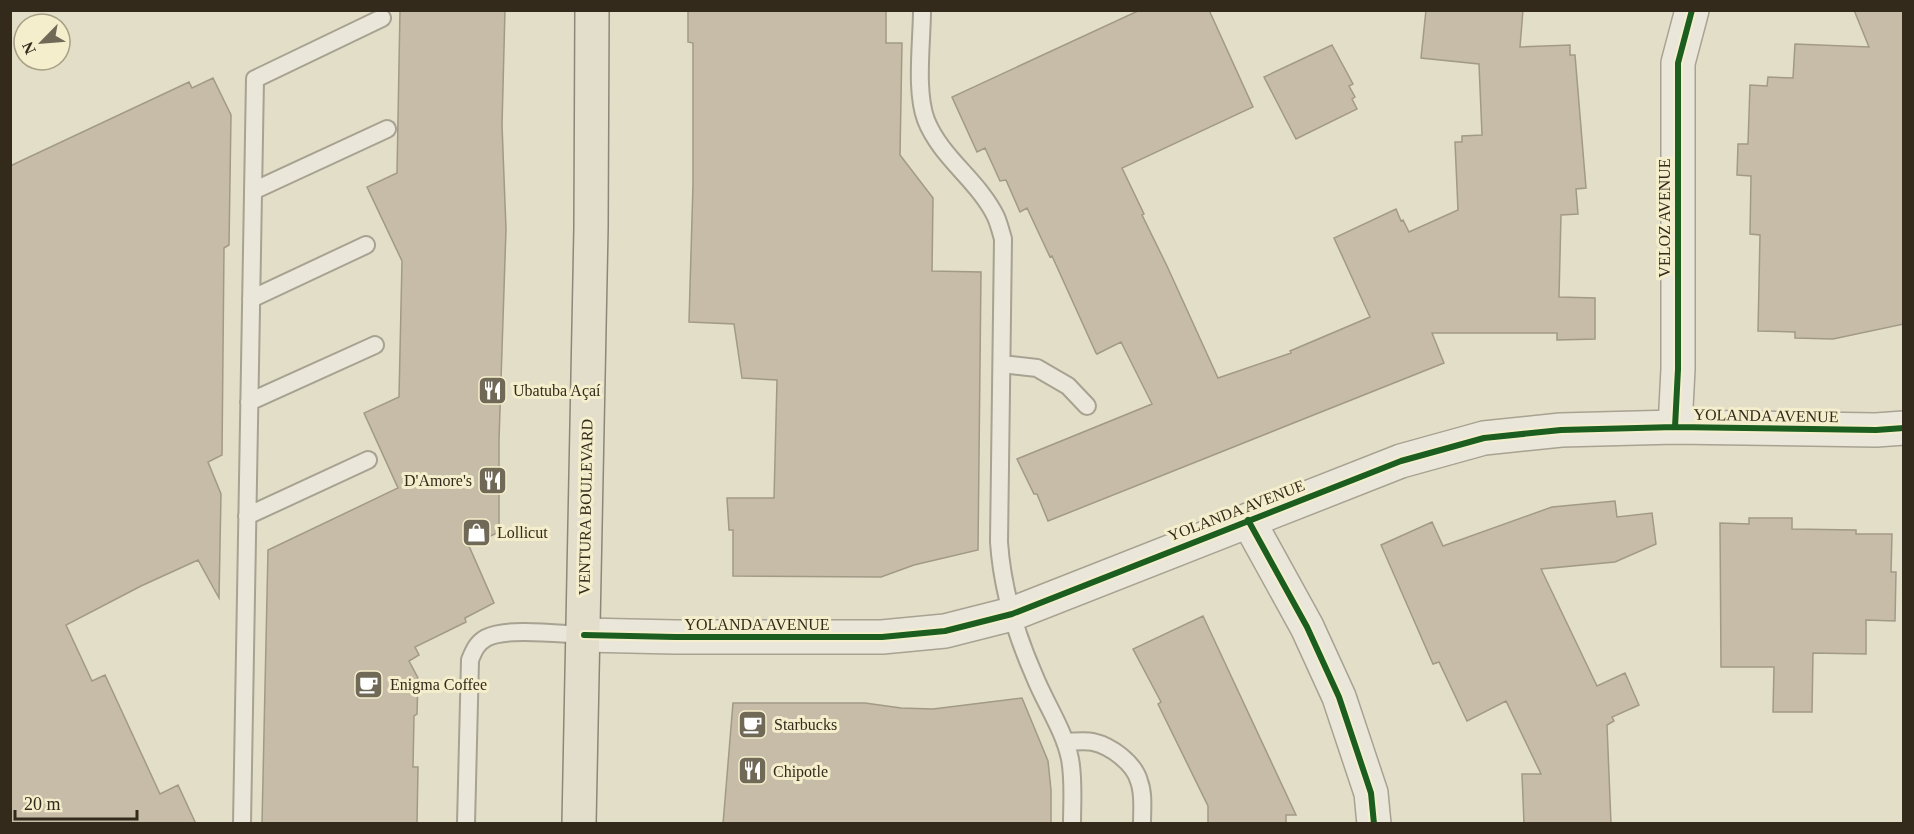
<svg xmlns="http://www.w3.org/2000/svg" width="1914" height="834" font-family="Georgia,serif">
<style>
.building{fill:#c6bca8;stroke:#a29987;stroke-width:1.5}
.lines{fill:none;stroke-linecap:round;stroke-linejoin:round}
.lane-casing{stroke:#a7a291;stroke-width:20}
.street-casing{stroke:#a7a291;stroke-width:36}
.primary-casing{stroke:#8c8778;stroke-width:36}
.lane{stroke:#eae7da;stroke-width:16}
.street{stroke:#eae7da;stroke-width:33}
.primary{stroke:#e2decb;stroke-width:33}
.cycleway-casing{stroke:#f5eecc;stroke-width:10}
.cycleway{stroke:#1b5e20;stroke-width:6}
.labels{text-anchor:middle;stroke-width:6;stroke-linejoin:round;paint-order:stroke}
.street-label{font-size:16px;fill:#342a1b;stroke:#f5eecc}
.poi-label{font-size:16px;fill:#342a1b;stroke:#f5eecc;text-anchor:start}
</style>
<rect width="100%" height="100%" fill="#e3dec7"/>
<path class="building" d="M 400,10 L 505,10 L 502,125 L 506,229 L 499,440 L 499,532 L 469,546 L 494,603 L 465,618 L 466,622 L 415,647 L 419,655 L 409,661 L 418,678 L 417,714 L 414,716 L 413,767 L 418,767 L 417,824 L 262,824 L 268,550 L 398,488 L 364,413 L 399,397 L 402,261 L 367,187 L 397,173 Z
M 688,10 L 886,10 L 886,43 L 902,43 L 900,155 L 933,198 L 932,271 L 981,272 L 978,550 L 914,565 L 881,577 L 733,576 L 733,530 L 729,530 L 727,498 L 774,498 L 777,380 L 742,378 L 734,324 L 689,322 L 693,184 L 693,43 L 688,42 Z
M 1140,10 L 1209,10 L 1253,107 L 1122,168 L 1144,214 L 1142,215 L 1167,266 L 1218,378 L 1291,353 L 1290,351 L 1370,317 L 1334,238 L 1396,209 L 1401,221 L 1403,220 L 1409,232 L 1458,210 L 1455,142 L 1462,142 L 1462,136 L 1482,135 L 1479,64 L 1421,58 L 1426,10 L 1523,10 L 1520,47 L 1570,45 L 1570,55 L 1575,55 L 1586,188 L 1576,189 L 1578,214 L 1561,215 L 1559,297 L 1595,298 L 1595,339 L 1557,340 L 1557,333 L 1432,333 L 1444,363 L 1048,521 L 1037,494 L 1034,494 L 1017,459 L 1152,404 L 1121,342 L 1097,354 L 1096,353 L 1052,256 L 1050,257 L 1027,208 L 1020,212 L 1006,180 L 1000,181 L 985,148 L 977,152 L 952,97 Z
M 1854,10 L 1904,10 L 1904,324 L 1833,339 L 1795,338 L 1795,332 L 1758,331 L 1760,235 L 1750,234 L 1751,176 L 1737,175 L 1738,144 L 1748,144 L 1750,85 L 1767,86 L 1768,77 L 1793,78 L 1795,44 L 1869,47 Z
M 1332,45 L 1353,84 L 1349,86 L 1355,97 L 1352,99 L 1357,109 L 1296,139 L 1264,77 Z
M 213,78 L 231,115 L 229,245 L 224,248 L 222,455 L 208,462 L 221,494 L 219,598 L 198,560 L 141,586 L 66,625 L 92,681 L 105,675 L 160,794 L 178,785 L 196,824 L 10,824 L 10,166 L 189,82 L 192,88 Z
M 1615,501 L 1617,517 L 1652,513 L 1656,544 L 1615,562 L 1541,569 L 1597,686 L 1625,673 L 1639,705 L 1612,717 L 1614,721 L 1607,725 L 1611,824 L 1524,824 L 1522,774 L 1541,774 L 1506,701 L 1467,721 L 1439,662 L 1433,664 L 1381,545 L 1432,522 L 1443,546 L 1552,507 Z
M 1749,518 L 1792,518 L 1792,529 L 1856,530 L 1856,534 L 1892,534 L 1891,572 L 1896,572 L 1895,621 L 1866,620 L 1866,654 L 1813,653 L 1812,712 L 1773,712 L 1774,667 L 1721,667 L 1720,523 L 1749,524 Z
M 1203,616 L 1296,815 L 1286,815 L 1286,824 L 1208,824 L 1208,806 L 1158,704 L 1161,702 L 1133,649 Z
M 1022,698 L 1048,761 L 1051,790 L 1051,824 L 723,824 L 733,703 L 865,703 L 901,708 L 933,709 Z"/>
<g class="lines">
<defs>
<path id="lane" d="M 922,10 C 922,42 915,91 926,120 C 941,158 979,181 996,217 C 999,224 1001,232 1003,239 L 999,542 C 1002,587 1016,634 1034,675 C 1045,703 1064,730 1070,759 C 1074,780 1072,802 1072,824
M 253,191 L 387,129
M 251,299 L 366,245
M 1002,364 L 1037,368 L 1068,386 L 1087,406
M 249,402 L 375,345
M 247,516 L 368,460
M 1065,742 C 1074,742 1084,740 1093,742 C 1111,746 1134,763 1139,781 C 1144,794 1142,809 1142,824
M 242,824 L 255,79 L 382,18
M 466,824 L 470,660 C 474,650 477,643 486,638 C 506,627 560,634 584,635"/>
<path id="street" d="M 1675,427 L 1678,369 L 1678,63 L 1692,10
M 1248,520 L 1307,627 L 1339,697 L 1371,793 L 1374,824
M 584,635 L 675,637 L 882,637 L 945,631 L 1012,614 L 1401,461 L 1484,438 L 1561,430 L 1675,427 L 1876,430 L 1904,428"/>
<path id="primary" d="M 579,824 L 591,228 L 592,10"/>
</defs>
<use href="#lane" class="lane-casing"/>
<use href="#street" class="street-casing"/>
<use href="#primary" class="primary-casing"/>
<use href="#lane" class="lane"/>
<use href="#street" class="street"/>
<use href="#primary" class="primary"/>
<defs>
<path id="cycleway" d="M 1675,427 L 1678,369 L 1678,63 L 1692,10
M 1248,520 L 1307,627 L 1339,697 L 1371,793 L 1374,824
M 584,635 L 675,637 L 882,637 L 945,631 L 1012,614 L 1401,461 L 1484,438 L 1561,430 L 1675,427 L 1876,430 L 1904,428"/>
</defs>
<use href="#cycleway" class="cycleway-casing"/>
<use href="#cycleway" class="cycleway"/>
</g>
<defs>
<symbol id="restaurant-square" viewBox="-11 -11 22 22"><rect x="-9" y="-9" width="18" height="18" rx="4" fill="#716957" stroke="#f5eecc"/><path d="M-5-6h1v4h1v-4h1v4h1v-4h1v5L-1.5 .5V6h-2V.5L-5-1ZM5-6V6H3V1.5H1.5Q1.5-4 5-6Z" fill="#fff"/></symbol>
<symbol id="shop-square" viewBox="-11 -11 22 22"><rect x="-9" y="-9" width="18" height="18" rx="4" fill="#716957" stroke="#f5eecc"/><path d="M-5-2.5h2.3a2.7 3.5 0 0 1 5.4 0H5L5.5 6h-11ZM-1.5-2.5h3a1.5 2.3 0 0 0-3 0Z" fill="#fff"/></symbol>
<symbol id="cafe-square" viewBox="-11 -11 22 22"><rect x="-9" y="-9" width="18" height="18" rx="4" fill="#716957" stroke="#f5eecc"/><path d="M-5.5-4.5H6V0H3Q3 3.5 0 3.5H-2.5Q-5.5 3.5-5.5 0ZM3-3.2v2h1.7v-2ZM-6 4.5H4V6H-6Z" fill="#fff"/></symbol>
</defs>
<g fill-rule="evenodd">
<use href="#restaurant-square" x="476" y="374" width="33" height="33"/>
<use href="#restaurant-square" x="476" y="464" width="33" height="33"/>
<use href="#shop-square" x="460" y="516" width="33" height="33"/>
<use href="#cafe-square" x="352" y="668" width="33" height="33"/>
<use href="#cafe-square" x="736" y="708" width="33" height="33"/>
<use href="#restaurant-square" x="736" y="754" width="33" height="33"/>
</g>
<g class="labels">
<g class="street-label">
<text transform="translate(1664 218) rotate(-90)" y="6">VELOZ AVENUE</text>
<text transform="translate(1766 415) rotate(1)" y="6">YOLANDA AVENUE</text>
<text transform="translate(585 507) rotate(-89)" y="6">VENTURA BOULEVARD</text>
<text transform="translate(1236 510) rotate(-21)" y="6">YOLANDA AVENUE</text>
<text x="757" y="630">YOLANDA AVENUE</text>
</g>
<g class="poi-label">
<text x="513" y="396">Ubatuba Açaí</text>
<text x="472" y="486" text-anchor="end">D'Amore's</text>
<text x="497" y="538">Lollicut</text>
<text x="390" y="690">Enigma Coffee</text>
<text x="774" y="730">Starbucks</text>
<text x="773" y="777">Chipotle</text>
</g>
</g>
<rect width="1914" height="834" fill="none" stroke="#342a1b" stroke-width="24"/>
<g transform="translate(42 42) rotate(245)"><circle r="28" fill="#f5eecc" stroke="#a8a085" stroke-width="1.5"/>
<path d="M0-4.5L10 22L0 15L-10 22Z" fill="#716957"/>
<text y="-9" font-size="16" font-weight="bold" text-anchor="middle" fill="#342a1b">N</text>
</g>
<path d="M15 810v9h122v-9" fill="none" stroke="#342a1b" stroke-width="3"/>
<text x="24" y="810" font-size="18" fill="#342a1b" stroke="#f5eecc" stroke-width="4.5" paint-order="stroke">20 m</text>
</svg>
